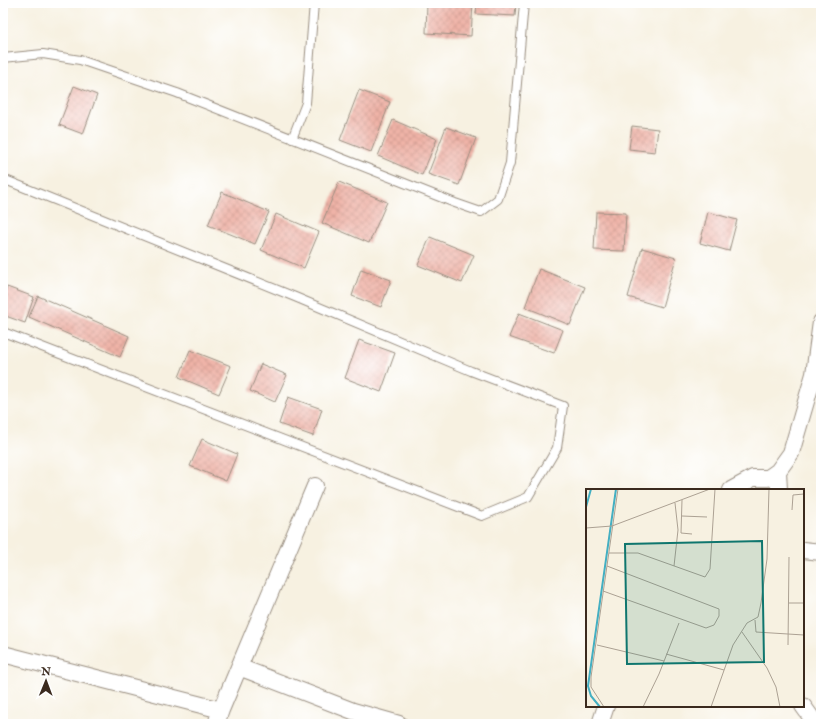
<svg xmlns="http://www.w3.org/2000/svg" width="824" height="727" font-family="'IM FELL English',serif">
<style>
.building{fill:url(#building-cross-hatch)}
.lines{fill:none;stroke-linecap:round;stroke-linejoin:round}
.service-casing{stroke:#998e80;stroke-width:10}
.minor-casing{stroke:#998e80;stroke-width:18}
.service{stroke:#fff;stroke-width:8}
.minor{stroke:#fff;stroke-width:16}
.inset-river{fill:none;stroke:#43afc2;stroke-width:2}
.inset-road{fill:none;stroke:#aca193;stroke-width:1}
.view{fill:#0f766e;fill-opacity:0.15;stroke:#0f766e;stroke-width:2}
.inset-edge{fill:none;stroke:#3b2a1e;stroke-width:2}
</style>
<defs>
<pattern id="building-cross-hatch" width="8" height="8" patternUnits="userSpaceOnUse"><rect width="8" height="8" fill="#efb3a7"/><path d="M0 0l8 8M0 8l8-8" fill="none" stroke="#ce9a8f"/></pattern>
</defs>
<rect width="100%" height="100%" fill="#fff"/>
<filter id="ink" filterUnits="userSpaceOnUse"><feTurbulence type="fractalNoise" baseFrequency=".025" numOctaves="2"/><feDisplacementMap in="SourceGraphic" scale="8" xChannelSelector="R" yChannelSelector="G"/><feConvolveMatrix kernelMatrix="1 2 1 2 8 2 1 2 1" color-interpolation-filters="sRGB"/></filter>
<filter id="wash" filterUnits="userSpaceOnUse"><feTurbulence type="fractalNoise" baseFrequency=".012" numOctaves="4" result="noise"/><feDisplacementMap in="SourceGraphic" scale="16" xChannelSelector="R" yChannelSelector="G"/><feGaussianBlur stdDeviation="0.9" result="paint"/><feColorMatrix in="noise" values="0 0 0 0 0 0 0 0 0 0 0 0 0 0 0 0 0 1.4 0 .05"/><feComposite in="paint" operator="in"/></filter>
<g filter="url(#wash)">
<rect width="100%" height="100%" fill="#f7f1e1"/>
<g id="blocks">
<path class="building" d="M 427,3 L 473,3 L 471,36 L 426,33 Z
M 477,3 L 516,3 L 515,16 L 476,14 Z
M 74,86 L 97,95 L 83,134 L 59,125 Z
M 359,90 L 390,102 L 371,152 L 340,140 Z
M 393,120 L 437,139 L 422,175 L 378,156 Z
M 632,126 L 658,129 L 655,152 L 629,149 Z
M 446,127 L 476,138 L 459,185 L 428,174 Z
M 339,182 L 387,202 L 369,243 L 322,223 Z
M 222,192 L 269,212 L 255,244 L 208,225 Z
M 596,212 L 626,213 L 624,251 L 594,250 Z
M 708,212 L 737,220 L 729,251 L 700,243 Z
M 276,214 L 319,232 L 304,268 L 261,250 Z
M 430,237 L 474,255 L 462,283 L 418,265 Z
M 642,248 L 676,258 L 662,307 L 628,297 Z
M 361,269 L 391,280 L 381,307 L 352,296 Z
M 539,269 L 585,287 L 570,325 L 525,307 Z
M 7,287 L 34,297 L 25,323 L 3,315 L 3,299 Z
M 38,296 L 129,336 L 120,357 L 29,317 Z
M 519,313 L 563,330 L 554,353 L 509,337 Z
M 359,340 L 395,353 L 381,392 L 345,378 Z
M 190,350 L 231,366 L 219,394 L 179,377 Z
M 261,364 L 287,375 L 275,402 L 250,391 Z
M 288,397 L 322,409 L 313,436 L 279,424 Z
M 202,439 L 237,454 L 226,481 L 190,466 Z"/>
</g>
</g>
<g filter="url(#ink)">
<use href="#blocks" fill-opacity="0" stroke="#998e80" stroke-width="1"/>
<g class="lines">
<defs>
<path id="service" d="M 3,58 L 43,54 L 80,60 L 177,93 L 455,203 L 481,212 L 498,199 L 510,163 L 524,3
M 292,139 L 306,103 L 314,3
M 3,179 L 295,297 L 471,371 L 563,406 L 557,448 L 528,497 L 482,516 L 3,332"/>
<path id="minor" d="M 778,471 L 779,490
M 731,490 L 753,478 L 768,478 L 778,471 L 791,453 L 814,374 L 821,322
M 803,550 L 821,552
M 3,654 L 221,710
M 239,667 L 353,711 L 399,724
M 803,706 L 816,724
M 216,724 L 221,710 L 315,486
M 600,724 L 606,706"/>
</defs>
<use href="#service" class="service-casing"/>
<use href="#minor" class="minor-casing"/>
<use href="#service" class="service"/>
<use href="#minor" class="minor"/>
</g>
</g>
<g transform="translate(586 489)">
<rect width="218" height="218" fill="#f7f1e1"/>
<path class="inset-river" d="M 0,18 L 5,0M 14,218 L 5,207 L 2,197 L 30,0"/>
<path class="inset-road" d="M 96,11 L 95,44 L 106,45M 206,21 L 207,6 L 218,5M 96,27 L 121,28M 0,39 L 26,37 L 124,0M 23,64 L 52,64 L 119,88 L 124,80 L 129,0M 88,77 L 92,41 L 89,14M 17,102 L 120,139 L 128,136 L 133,127 L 133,120 L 21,77M 202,114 L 218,114M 169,131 L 170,143 L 218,146M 156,143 L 181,179 L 190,198 L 194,218M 11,156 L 78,172M 202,156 L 203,68M 80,165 L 138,181M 18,218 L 5,198 L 5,188 L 32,0M 57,218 L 73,185 L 93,134M 125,218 L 147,156 L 161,134 L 172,128 L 175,114 L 181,70 L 183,0"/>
<path class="view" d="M 176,52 L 178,173 L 41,175 L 39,55 Z"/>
<rect width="218" height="218" class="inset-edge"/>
</g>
<rect width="824" height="727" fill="none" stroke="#fff" stroke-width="16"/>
<g transform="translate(46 681) rotate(1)" stroke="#ffffff" stroke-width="3" paint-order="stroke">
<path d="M0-3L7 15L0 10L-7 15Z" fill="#3b2a1e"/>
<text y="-6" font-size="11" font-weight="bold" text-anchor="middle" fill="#3b2a1e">N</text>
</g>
</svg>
